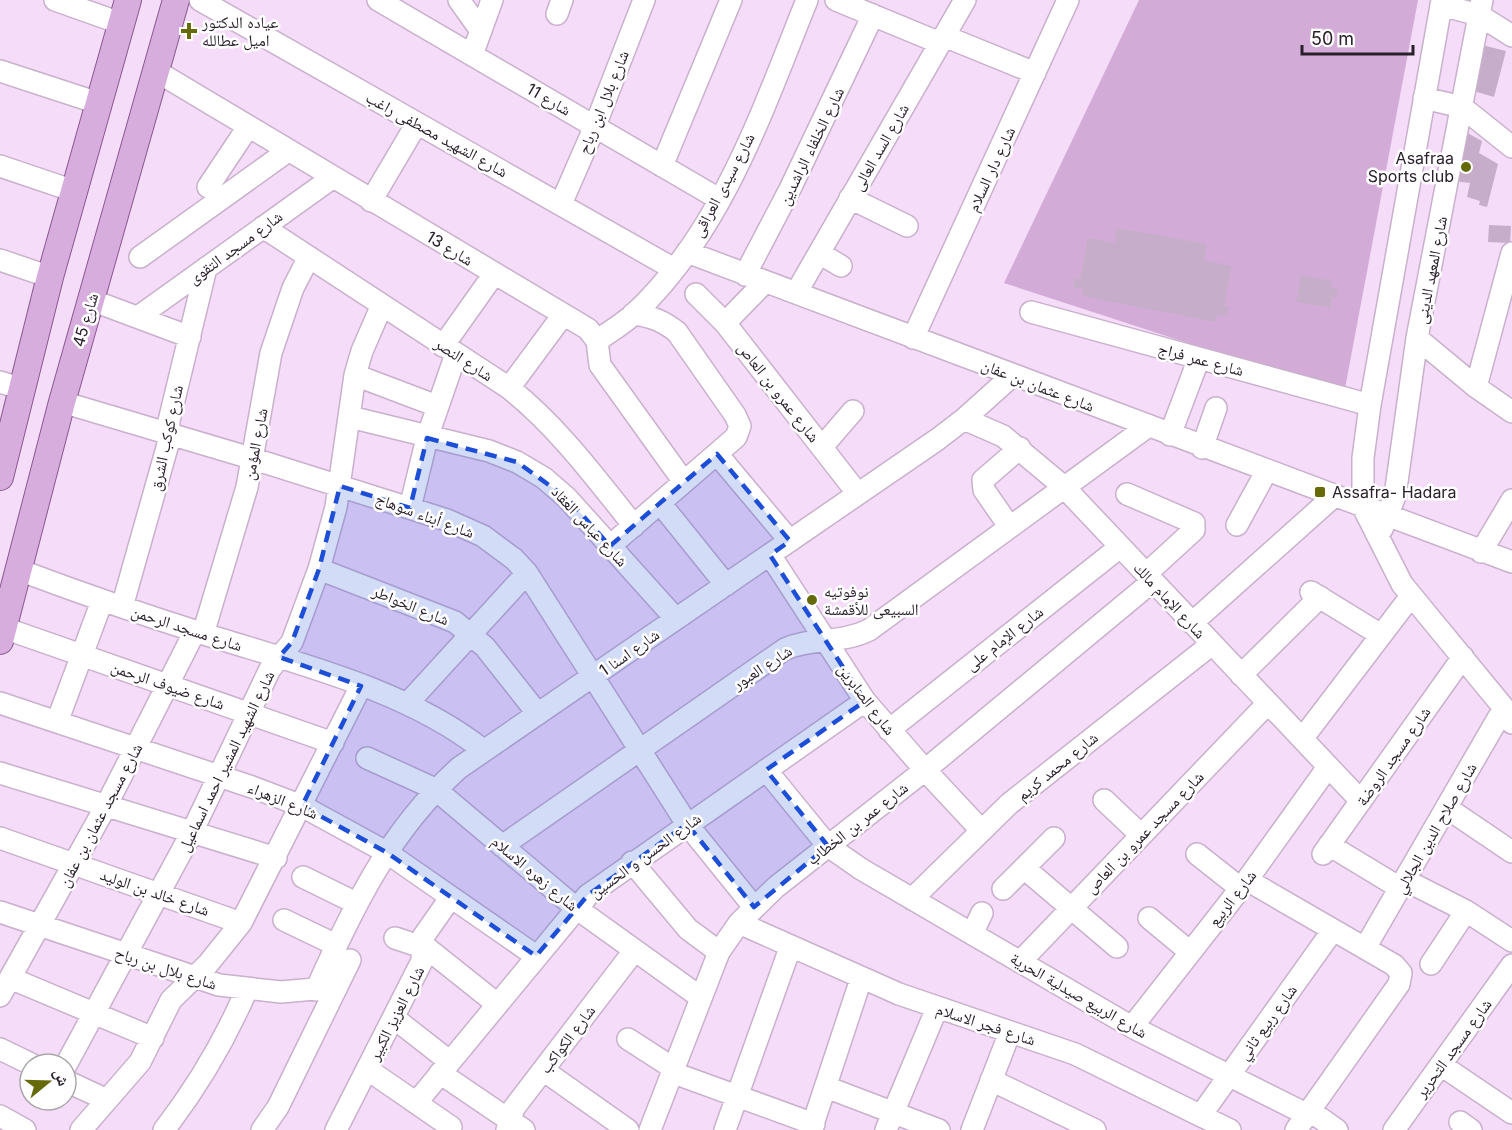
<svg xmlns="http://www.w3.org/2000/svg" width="1512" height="1130" font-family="Inter,'Noto Naskh Arabic',sans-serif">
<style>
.green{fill:#d2acd7}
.building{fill:#c6aeca}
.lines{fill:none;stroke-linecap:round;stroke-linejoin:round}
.minor-casing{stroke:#c9b0cc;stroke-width:24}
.major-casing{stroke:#8a5990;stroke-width:28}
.minor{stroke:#fff;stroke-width:21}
.major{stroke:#d7addd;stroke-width:26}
.marked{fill:#1d4ed8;fill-opacity:0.2;stroke:#1d4ed8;stroke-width:4.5;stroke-dasharray:12 8;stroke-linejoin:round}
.poi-dot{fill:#656908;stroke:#fff;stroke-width:2}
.labels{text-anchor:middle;stroke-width:5;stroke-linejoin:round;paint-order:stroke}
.poi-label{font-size:16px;fill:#2a202b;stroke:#fff;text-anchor:start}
.street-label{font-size:16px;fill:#2a202b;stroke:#fff}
</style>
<rect width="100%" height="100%" fill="#f5dcf9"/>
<path class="green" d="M 1139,0 L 1418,0 L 1344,394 L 1004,283 Z"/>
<path class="building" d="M 1482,45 L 1506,51 L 1494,97 L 1470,90 Z
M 1462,130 L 1482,141 L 1479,153 L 1498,164 L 1487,207 L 1479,205 L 1480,201 L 1467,197 L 1470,183 L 1454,181 Z
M 1489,225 L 1511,226 L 1510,243 L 1488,242 Z
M 1117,228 L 1207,244 L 1204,260 L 1232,266 L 1224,305 L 1229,306 L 1227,316 L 1217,315 L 1215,322 L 1082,296 L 1083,289 L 1072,287 L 1076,278 L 1080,279 L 1088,238 L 1114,243 Z
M 1301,275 L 1333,281 L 1331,288 L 1338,289 L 1336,298 L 1332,297 L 1330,308 L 1296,302 Z"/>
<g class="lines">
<defs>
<path id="minor" d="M 55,0 L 120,23
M 200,0 L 674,269
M 378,0 L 719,199
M 459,0 L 481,31
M 836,0 L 940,43
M 1442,0 L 1370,405 L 1363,458 L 1363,507 L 1402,584 L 1504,708 L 1512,723
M 1441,5 L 1479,15 L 1512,36
M 557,14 L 562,0
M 944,36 L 1035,73
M 472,55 L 492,0
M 0,71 L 98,103
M 156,71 L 588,329 L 597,341 L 600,365 L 684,482
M 1424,98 L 1462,107 L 1512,147
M 0,166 L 74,191
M 662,166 L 731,0
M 208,187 L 248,127
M 850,198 L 907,226
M 371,201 L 417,123
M 561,204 L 595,126 L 644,0
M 263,227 L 509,388 C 558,427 595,477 634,526
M 687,252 L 1512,562
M 819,253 L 841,266
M 140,257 L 288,151
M 0,260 L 50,277
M 745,275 L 790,189 L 873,15
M 796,293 L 965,0
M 696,294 L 725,323 L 858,494
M 91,300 L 190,337
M 1031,312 L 1370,405
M 138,317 L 332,178
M 725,323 L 765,282
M 913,338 L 1068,0
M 1417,338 L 1476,387 L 1512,412
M 597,341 C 609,332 623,324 634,314 C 722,232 763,109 807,0
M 443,346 L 494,274
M 355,375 L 437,406
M 0,382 L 23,389
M 1476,387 L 1512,253
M 509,388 L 563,315
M 62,402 L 254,459 L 447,520 L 483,536 L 514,559 L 527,573 L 687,824 L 754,907
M 350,417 L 489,451 L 517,462 L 544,478 L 567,498 L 676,619
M 964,419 L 1003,436 L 1064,487 L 1361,801
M 1170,435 L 1199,358
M 822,447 L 853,411
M 1202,448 L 1216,408
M 717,454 L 790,541
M 1127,494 L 1194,523 L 1194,530 L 1146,574
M 660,503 L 726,585
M 410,508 L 427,438 L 456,354
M 1237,525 L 1266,472
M 1009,526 L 984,490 L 983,480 L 1020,448
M 1382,529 L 1395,496 L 1417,338 L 1482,0
M 610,546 L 736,437 L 740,426 L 735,415 L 677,332 C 663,321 651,316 633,314
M 1481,552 L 1512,500
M 770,555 L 865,701 L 925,770 L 981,830
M 319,569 L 455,622 L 485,647 L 538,714
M 19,570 C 80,593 141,614 204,634 C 296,663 408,690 483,750
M 1311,592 L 1381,635
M 122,607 L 168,444 L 169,421 L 206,268
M 1192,623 L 1333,497
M 4,628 L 333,743
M 203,634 L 247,487 L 271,353 L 293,288 L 309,257
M 1241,675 L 1320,597
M 0,703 L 252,787 L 302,806 L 386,852 L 536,956
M 408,703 L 527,573
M 57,722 L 102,601
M 889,730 L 1120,547
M 1302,739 L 1411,596
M 367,758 L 435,789 L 576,908 L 700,997
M 766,770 L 828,846 L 861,869 L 1132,1027 L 1298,1110 L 1316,1115 L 1337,1130
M 0,773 L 276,858
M 1104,800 L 1141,835
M 1447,808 L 1512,852
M 0,838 L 241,923
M 1329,845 L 1400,888
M 502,846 L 785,649 C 812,637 841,644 869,630 L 1147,427
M 1197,854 L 1240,888
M 1323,854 L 1463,657
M 632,862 L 688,929 L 719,952
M 1024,868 L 1117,947
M 303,877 L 356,903
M 1247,880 L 1394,965 L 1401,973 L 1399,984 L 1296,1130
M 1405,880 L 1466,911 L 1512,941
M 1003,889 L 1054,838
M 912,899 L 1009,804 L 1212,644
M 0,912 L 219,985 L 281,992 L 337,987
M 1149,918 L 1190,952
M 284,920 L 336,945
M 739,923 L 899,994 L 1075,1054 L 1230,1130
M 972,934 L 982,913
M 395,938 L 428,949 L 497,1004
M 1365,948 L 1504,708
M 1020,962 L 1268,703
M 1431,964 L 1466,911
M 10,978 L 153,1038
M 316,990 C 354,906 389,831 459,768 L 938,439 L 964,419 L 1012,376
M 0,996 L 106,806 L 195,631
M 394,1018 L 449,1061
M 1132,1027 L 1247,880 L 1328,767
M 628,1039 L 673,1068
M 0,1049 L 31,1064
M 66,1065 L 192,832 L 270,669 L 292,642 L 319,569 L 336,507 L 355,375 L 362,351 L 382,305
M 1441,1065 L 1512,1113
M 367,1069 L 451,1127
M 543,1070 L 628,1130
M 671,1072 L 814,1124
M 440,1073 L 524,1130
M 991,1080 L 1095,1130
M 66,1081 L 107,1100
M 826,1087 L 939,1130
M 416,1103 L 588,895 L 865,701
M 1201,1115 L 1333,930
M 0,1116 L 25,1130
M 1460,1122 L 1471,1130
M 81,1130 L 140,1062 L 171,1000 L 208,964 L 241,923 L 361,686
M 164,1130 C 198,1086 225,1040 247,989
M 262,1130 L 278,1107 L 350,960
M 336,1130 L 422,961 L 423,937 L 451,897
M 507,1130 L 514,1108 L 634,951
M 650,1130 L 719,952 L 739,923 L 776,887 L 925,770 L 1153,581
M 725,1130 L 790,948
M 811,1130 L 861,979
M 886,1130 L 937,1008
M 972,1130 L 1010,1032
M 1394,1130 L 1512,965"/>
<path id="major" d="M 0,477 L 50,277 L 128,0
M 0,641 L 62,402 L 176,0"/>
</defs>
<use href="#minor" class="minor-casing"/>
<use href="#major" class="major-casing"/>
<use href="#minor" class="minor"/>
<use href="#major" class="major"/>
</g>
<path class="marked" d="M 427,438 L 517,462 L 567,498 L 610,546 L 717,454 L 790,541 L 770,555 L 865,701 L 766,770 L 828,846 L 754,907 L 687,824 L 588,895 L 536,956 L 386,852 L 302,806 L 361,686 L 279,657 L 292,642 L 319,569 L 340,486 L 410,508 Z"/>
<g class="poi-dot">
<path d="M186 22h6v6h6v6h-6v6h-6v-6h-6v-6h6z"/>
<circle cx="1466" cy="167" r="6"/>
<rect x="1314" y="486" width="12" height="12" rx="3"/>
<circle cx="812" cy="600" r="6"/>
</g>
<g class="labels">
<g class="poi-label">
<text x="202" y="28">عياده الدكتور<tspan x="202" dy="18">اميل عطالله</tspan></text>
<text x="1454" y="164" text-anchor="end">Asafraa<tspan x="1454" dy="18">Sports club</tspan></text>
<text x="1332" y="498">Assafra- Hadara</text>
<text x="824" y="597">نوفوتيه<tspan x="824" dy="18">السبيعى للأقمشة</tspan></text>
</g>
<g class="street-label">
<text transform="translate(549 99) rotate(30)" y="6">شارع 11</text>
<text transform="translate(603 102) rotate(-68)" y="6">شارع بلال ابن رباح</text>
<text transform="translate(437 134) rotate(29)" y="6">شارع الشهيد مصطفى راغب</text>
<text transform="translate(811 146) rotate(-64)" y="6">شارع الخلفاء الراشدين</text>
<text transform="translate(880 147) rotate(-60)" y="6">شارع السد العالى</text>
<text transform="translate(991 169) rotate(-65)" y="6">شارع دار السلام</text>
<text transform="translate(723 185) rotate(-62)" y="6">شارع سيدى العراقى</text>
<text transform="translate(235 247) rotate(-36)" y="6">شارع مسجد التقوى</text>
<text transform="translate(450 248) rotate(31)" y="6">شارع 13</text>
<text transform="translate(1431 270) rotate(-79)" y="6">شارع المعهد الدينى</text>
<text transform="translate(85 320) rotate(-74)" y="6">شارع 45</text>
<text transform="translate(464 359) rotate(33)" y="6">شارع النصر</text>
<text transform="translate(1201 359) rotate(15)" y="6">شارع عمر فراج</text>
<text transform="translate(1038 385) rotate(21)" y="6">شارع عثمان بن عفان</text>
<text transform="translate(779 392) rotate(52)" y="6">شارع عمرو بن العاص</text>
<text transform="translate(166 438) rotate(-78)" y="6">شارع كوكب الشرق</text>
<text transform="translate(255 444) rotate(-79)" y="6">شارع المؤمن</text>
<text transform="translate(425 515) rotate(20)" y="6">شارع أبناء سوهاج</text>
<text transform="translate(590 526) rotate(47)" y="6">شارع عباس العقاد</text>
<text transform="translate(1170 600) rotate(47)" y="6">شارع الإمام مالك</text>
<text transform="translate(411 605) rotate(22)" y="6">شارع الخواطر</text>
<text transform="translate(187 628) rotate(18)" y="6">شارع مسجد الرحمن</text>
<text transform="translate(1004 638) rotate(-38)" y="6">شارع الإمام على</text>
<text transform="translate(629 652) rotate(-35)" y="6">شارع اسنا 1</text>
<text transform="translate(762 667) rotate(-33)" y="6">شارع العبور</text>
<text transform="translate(168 685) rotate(19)" y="6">شارع ضيوف الرحمن</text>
<text transform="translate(867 699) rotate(53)" y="6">شارع الصابرين</text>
<text transform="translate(1393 756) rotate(-55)" y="6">شارع مسجد الروضة</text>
<text transform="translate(226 761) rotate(-64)" y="6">شارع الشهيد المشير احمد اسماعيل</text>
<text transform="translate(1057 766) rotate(-39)" y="6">شارع محمد كريم</text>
<text transform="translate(283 800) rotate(22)" y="6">شارع الزهراء</text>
<text transform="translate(100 815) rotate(-62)" y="6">شارع مسجد عثمان بن عفان</text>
<text transform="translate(857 823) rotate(-38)" y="6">شارع عمر بن الخطاب</text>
<text transform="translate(1435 828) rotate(-60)" y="6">شارع صلاح الدين الجلالي</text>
<text transform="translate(1144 832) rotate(-46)" y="6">شارع مسجد عمرو بن العاص</text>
<text transform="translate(645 855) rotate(-36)" y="6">شارع الحسن و الحسين</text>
<text transform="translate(535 873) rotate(40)" y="6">شارع زهره الاسلام</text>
<text transform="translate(155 892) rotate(19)" y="6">شارع خالد بن الوليد</text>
<text transform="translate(1232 898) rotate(-52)" y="6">شارع الربيع</text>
<text transform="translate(166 968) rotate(18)" y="6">شارع بلال بن رباح</text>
<text transform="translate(1079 995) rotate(30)" y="6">شارع الربيع صيدلية الحرية</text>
<text transform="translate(396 1013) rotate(-63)" y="6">شارع العزيز الكبير</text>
<text transform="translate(1267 1022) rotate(-54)" y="6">شارع ربيع ثاني</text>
<text transform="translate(986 1024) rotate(18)" y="6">شارع فجر الاسلام</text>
<text transform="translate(567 1039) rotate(-53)" y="6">شارع الكواكب</text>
<text transform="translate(1453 1048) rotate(-54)" y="6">شارع مسجد التحرير</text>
</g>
</g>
<g transform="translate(48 1082) rotate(71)"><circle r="28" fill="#ffffff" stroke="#aaa6aa" stroke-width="1.5"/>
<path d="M0-4.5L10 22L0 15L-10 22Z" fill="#656908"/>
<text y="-9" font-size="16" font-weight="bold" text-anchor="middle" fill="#2a202b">ش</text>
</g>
<path d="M1302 45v9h111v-9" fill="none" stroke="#2a202b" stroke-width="3"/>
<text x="1311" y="45" font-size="18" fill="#2a202b" stroke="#ffffff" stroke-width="4.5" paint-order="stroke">50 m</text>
</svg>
